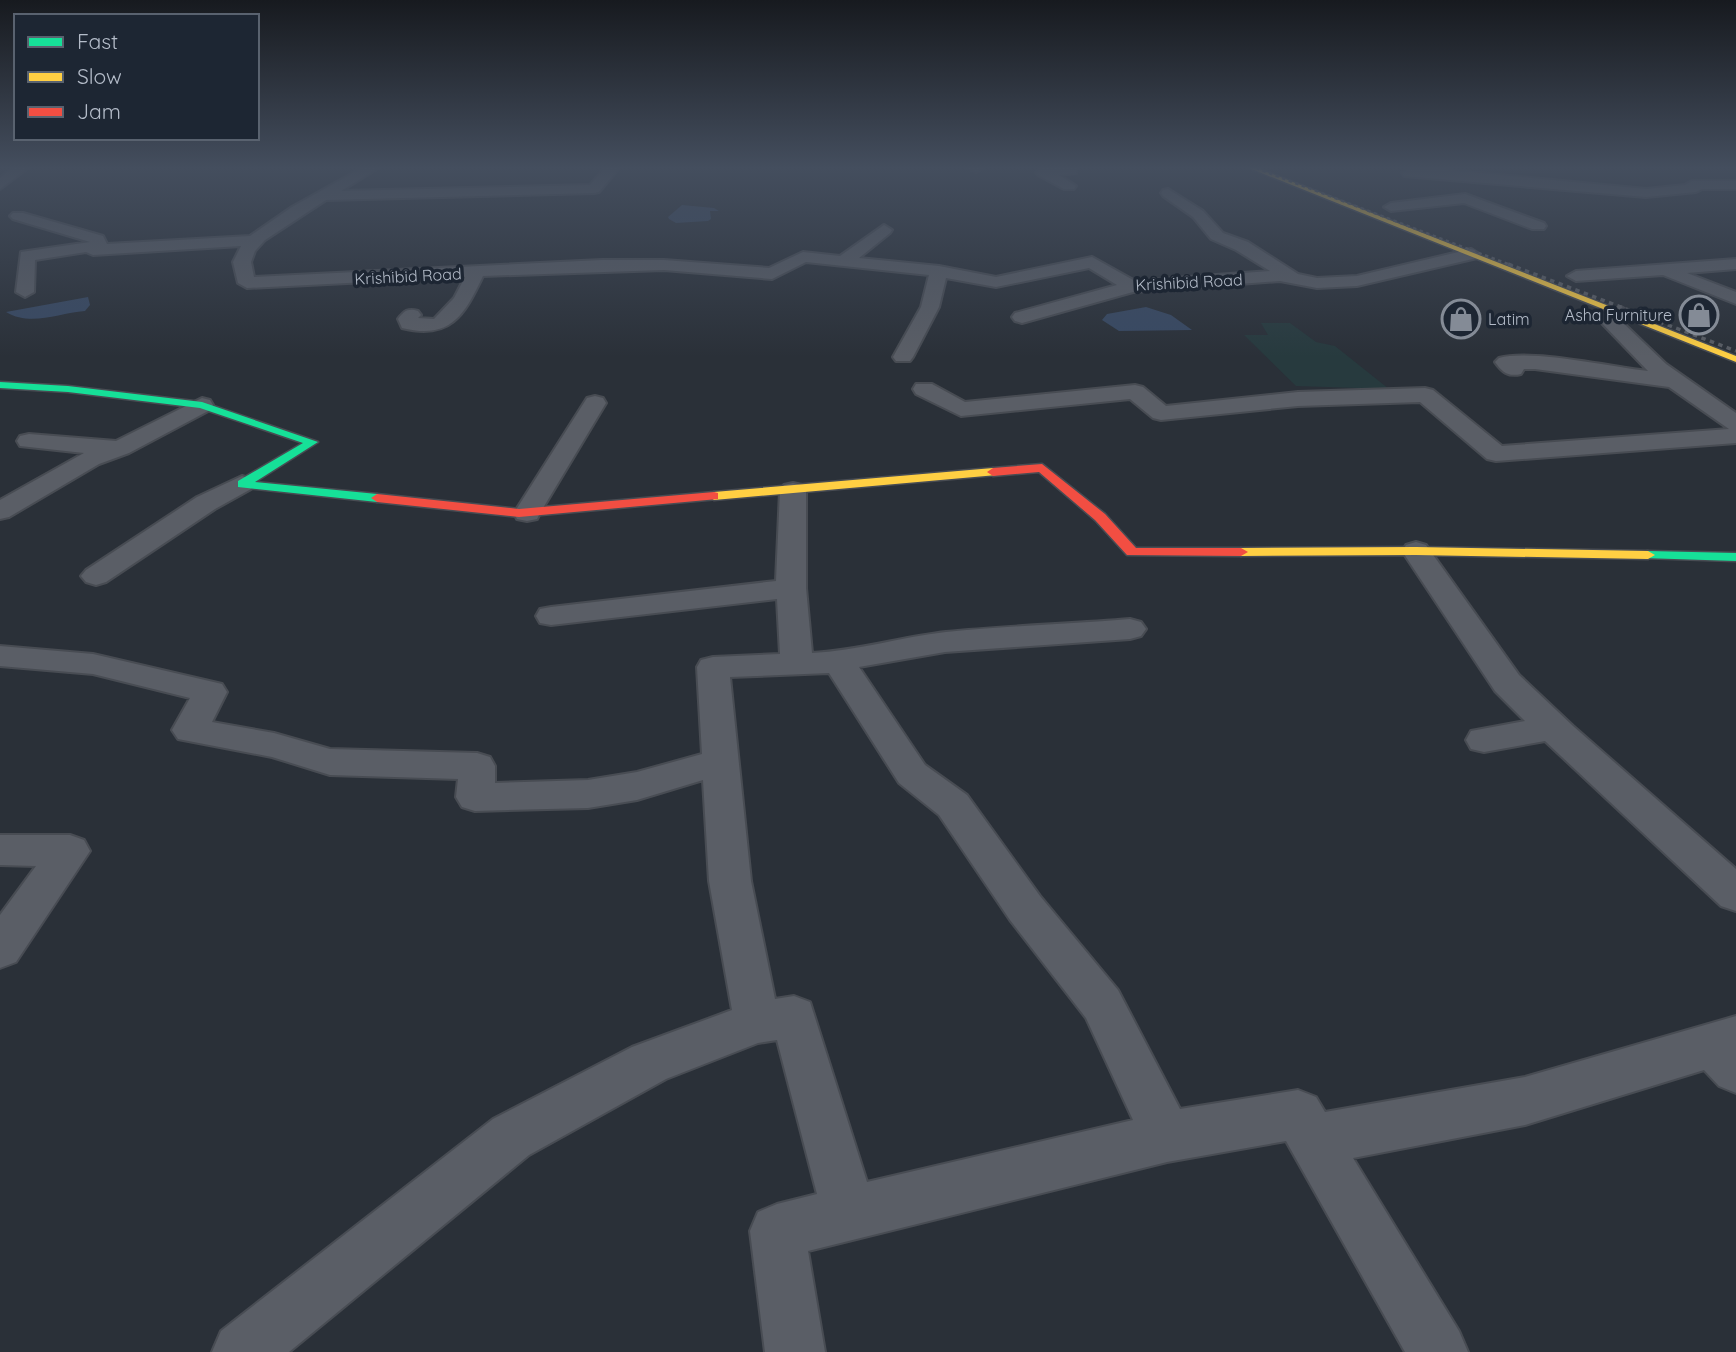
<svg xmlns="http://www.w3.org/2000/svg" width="1736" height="1352" font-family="Quicksand,sans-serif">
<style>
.green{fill:#273a3e}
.water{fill:#384963}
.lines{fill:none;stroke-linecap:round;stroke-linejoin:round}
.street-casing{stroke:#484c53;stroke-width:4}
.fast-casing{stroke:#484c53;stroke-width:3}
.slow-casing{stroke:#484c53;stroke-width:3}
.jam-casing{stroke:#484c53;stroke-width:3}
.street{fill:#5a5e66;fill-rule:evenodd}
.fast{fill:#16e098;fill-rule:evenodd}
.slow{fill:#ffcf43;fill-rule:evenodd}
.jam{fill:#f24e42;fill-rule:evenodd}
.rail-far1{stroke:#595d64;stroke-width:2.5;stroke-dasharray:3.5 3.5;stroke-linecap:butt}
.rail{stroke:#595d64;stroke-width:3.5;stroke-dasharray:4.5 4.5;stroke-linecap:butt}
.labels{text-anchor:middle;stroke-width:7;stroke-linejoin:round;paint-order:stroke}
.far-street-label{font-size:16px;fill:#b4bcc9;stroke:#1d2633}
.far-poi-label{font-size:16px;fill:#b4bcc9;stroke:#1d2633;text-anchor:end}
</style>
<rect width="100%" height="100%" fill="#2a3038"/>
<path class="green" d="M 1261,323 L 1290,323 L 1316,342 L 1335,346 L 1389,389 L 1296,386 L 1244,335 L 1268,335 Z"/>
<path class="water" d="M 682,205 L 714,208 L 719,211 L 710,211 L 711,219 L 708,221 L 676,223 L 669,219 L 668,217 Z
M 88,297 L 90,305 L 85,311 C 58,313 31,327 6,312 Z
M 1146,307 L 1171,315 L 1192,330 L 1119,331 L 1102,320 L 1107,314 Z"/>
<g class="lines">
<defs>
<path id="street" d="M 13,168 L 28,168 L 0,189 L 0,178 Z
M 362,168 L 378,168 L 341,191 L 590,185 L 605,168 L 619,168 L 599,192 L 594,193 L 326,200 L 265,240 L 255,251 L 251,262 L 254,277 L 602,260 L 664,260 L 769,268 L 803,252 L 840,256 L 884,225 L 892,230 L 890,233 L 859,258 L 939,266 L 996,277 L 1092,257 L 1135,281 L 1270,271 L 1236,250 L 1211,239 L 1193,217 L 1163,196 L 1161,193 L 1163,190 L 1168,189 L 1203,211 L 1223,233 L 1248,242 L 1298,274 L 1317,278 L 1357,276 L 1471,249 L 1479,254 L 1477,258 L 1357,286 L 1317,288 L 1280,281 L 1133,292 L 1022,323 L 1015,321 L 1012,317 L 1015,313 L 1117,285 L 1089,268 L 996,287 L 946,278 L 939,307 L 913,357 L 910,361 L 896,361 L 893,357 L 921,307 L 929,275 L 806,262 L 772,279 L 664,270 L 483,276 C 464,316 450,340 402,328 L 398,319 C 404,311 408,308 418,311 L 421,315 L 418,318 L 434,319 L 454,298 L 465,277 L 247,288 L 238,283 L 233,262 L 241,246 L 93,255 L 86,252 L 35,260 L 34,292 L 25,297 L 16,292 L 21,252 L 90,242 L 13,219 L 10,216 L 13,213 L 23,213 L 103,236 L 107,244 L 250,236 L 292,207 Z
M 968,168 L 983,168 L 976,172 Z
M 1043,168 L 1076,168 L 1076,173 L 1059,175 L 1076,186 L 1074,189 L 1064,189 L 1038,175 L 1036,172 Z
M 1409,169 L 1448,170 L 1646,189 L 1685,185 L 1692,181 L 1736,181 L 1736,189 L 1702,189 L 1696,192 L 1646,197 L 1404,176 L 1402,173 Z
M 1465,194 L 1544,223 L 1546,226 L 1544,229 L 1532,229 L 1464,203 L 1391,211 L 1384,207 L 1391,203 Z
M 1736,259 L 1736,269 L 1687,273 L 1736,292 L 1736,304 L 1663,275 L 1576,281 L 1567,276 L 1576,271 Z
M 1621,307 L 1631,313 L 1620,320 L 1666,364 L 1736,413 L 1736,443 L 1496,461 L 1487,459 L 1420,402 L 1298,406 L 1161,420 L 1153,418 L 1130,399 L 961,416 L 916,394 L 913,389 L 916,384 L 932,384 L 965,402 L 1135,385 L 1143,387 L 1166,406 L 1298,392 L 1425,388 L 1433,390 L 1502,446 L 1729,429 L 1669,387 L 1535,369 L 1524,369 L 1521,374 C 1508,377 1502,372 1495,362 L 1499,358 C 1531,349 1612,367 1648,371 L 1597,318 L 1600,314 Z
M 595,396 L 603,398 L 606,403 L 540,513 L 537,519 L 527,521 L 517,519 L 514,513 L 587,398 Z
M 202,398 L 210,400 L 213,405 L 210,410 L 129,453 L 99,464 L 9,517 L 0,519 L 0,500 L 84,453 L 20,446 L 17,441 L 20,436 L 29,434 L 116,441 Z
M 242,476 L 251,479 L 255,484 L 251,489 L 215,509 L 106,582 L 96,585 L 86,582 L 81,576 L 86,570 L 197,497 Z
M 793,483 L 802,485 L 806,491 L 806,588 L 812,653 C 857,651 901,637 946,632 C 1007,626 1069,624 1130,619 L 1141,622 L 1146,629 L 1141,636 L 1130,639 L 945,652 L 859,667 L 925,765 L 967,795 L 1040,896 L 1118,990 L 1180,1109 L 1298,1090 L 1316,1097 L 1325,1112 L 1525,1077 L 1736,1016 L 1736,1093 L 1719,1086 L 1704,1070 L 1525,1125 L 1353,1158 L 1459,1331 L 1468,1352 L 1405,1352 L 1286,1141 L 1167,1162 L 808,1251 L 825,1352 L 765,1352 L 750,1231 L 758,1212 L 777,1204 L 817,1194 L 777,1040 L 758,1043 L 666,1079 L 529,1155 L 289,1352 L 212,1352 L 221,1331 L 493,1119 L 632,1047 L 732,1010 L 709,881 L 703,780 L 637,800 L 588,808 L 475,811 L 462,807 L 456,797 L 458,779 L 330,775 L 272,757 L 178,739 L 172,730 L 190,698 L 93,674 L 0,666 L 0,646 L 93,654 L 222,684 L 227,692 L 212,722 L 274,733 L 330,749 L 477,753 L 490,757 L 495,766 L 495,783 L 588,780 L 637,772 L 702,754 L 697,667 L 701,660 L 713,657 L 780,654 L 777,599 L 551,625 L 540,623 L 536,616 L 540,609 L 551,607 L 776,581 L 780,491 L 784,485 ZM 829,673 L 899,783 L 939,815 L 1010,920 L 1086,1018 L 1133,1120 L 867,1182 L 810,1002 L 794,996 L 775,999 L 751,881 L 730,677 Z
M 1416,542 L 1426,545 L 1519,675 L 1573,726 L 1736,869 L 1736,911 L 1721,906 L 1545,741 L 1484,752 L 1471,749 L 1466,740 L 1471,731 L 1525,721 L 1495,691 L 1402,551 L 1406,545 Z
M 0,835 L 70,835 L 84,840 L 90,851 L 16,962 L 0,968 L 0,915 L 36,866 L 0,865 Z"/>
<path id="fast" d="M 0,382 L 68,386 L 202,402 L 318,442 L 255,482 L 377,494 L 383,498 L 377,502 L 238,487 L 238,481 L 303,443 L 200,408 L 68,392 L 0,388 Z
M 1648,551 L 1736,553 L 1736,561 L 1643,558 L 1641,555 L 1643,552 Z"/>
<path id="slow" d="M 1249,168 L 1257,168 L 1736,356 L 1736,362 Z
M 993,468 L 999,472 L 997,475 L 714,500 L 708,496 L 714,492 Z
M 1416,547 L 1648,551 L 1655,555 L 1648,559 L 1416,555 L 1241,556 L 1234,552 L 1241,548 Z"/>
<path id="jam" d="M 1042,464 L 1105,514 L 1136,548 L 1241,548 L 1248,552 L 1241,556 L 1127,555 L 1095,520 L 1039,472 L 993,476 L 987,472 L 993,468 Z
M 714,492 L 718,493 L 718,499 L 519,517 L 377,502 L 371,498 L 377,494 L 519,509 Z"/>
</defs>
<use href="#street" class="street-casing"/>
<use href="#fast" class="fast-casing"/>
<use href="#slow" class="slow-casing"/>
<use href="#jam" class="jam-casing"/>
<use href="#street" class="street"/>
<use href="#fast" class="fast"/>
<use href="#slow" class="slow"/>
<use href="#jam" class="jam"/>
<path class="rail-far1" d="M 1256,168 L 1513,266"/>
<path class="rail" d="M 1508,264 L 1736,351"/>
</g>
<linearGradient id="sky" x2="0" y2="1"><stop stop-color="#171a1f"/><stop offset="0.47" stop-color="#444e5e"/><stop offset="1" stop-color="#444e5e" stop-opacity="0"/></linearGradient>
<rect width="1736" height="357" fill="url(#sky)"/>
<defs>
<symbol id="shop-ring" viewBox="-11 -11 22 22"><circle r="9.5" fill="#1d2633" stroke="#848b96" stroke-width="1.5"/><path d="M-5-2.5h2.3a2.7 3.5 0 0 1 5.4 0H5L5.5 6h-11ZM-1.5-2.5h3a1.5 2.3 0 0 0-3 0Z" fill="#848b96"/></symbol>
</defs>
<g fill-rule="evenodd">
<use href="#shop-ring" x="1677" y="293" width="44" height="44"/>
<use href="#shop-ring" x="1439" y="297" width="44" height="44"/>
</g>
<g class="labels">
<g class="far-street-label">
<text transform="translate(408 276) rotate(-3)" y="6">Krishibid Road</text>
<text transform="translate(1189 282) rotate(-3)" y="6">Krishibid Road</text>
</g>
<g class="far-poi-label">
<text x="1672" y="321">Asha Furniture</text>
<text x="1488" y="325" text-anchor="start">Latim</text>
</g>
</g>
<rect x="14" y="14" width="245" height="126" fill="#1d2633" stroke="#59626f" stroke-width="2"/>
<rect x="28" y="37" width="35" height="10" fill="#16e098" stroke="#59626f" stroke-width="2"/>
<text x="77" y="49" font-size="21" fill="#b4bcc9">Fast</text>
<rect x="28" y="72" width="35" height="10" fill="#ffcf43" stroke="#59626f" stroke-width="2"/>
<text x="77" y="84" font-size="21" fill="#b4bcc9">Slow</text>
<rect x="28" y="107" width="35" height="10" fill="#f24e42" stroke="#59626f" stroke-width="2"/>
<text x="77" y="119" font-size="21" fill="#b4bcc9">Jam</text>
</svg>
